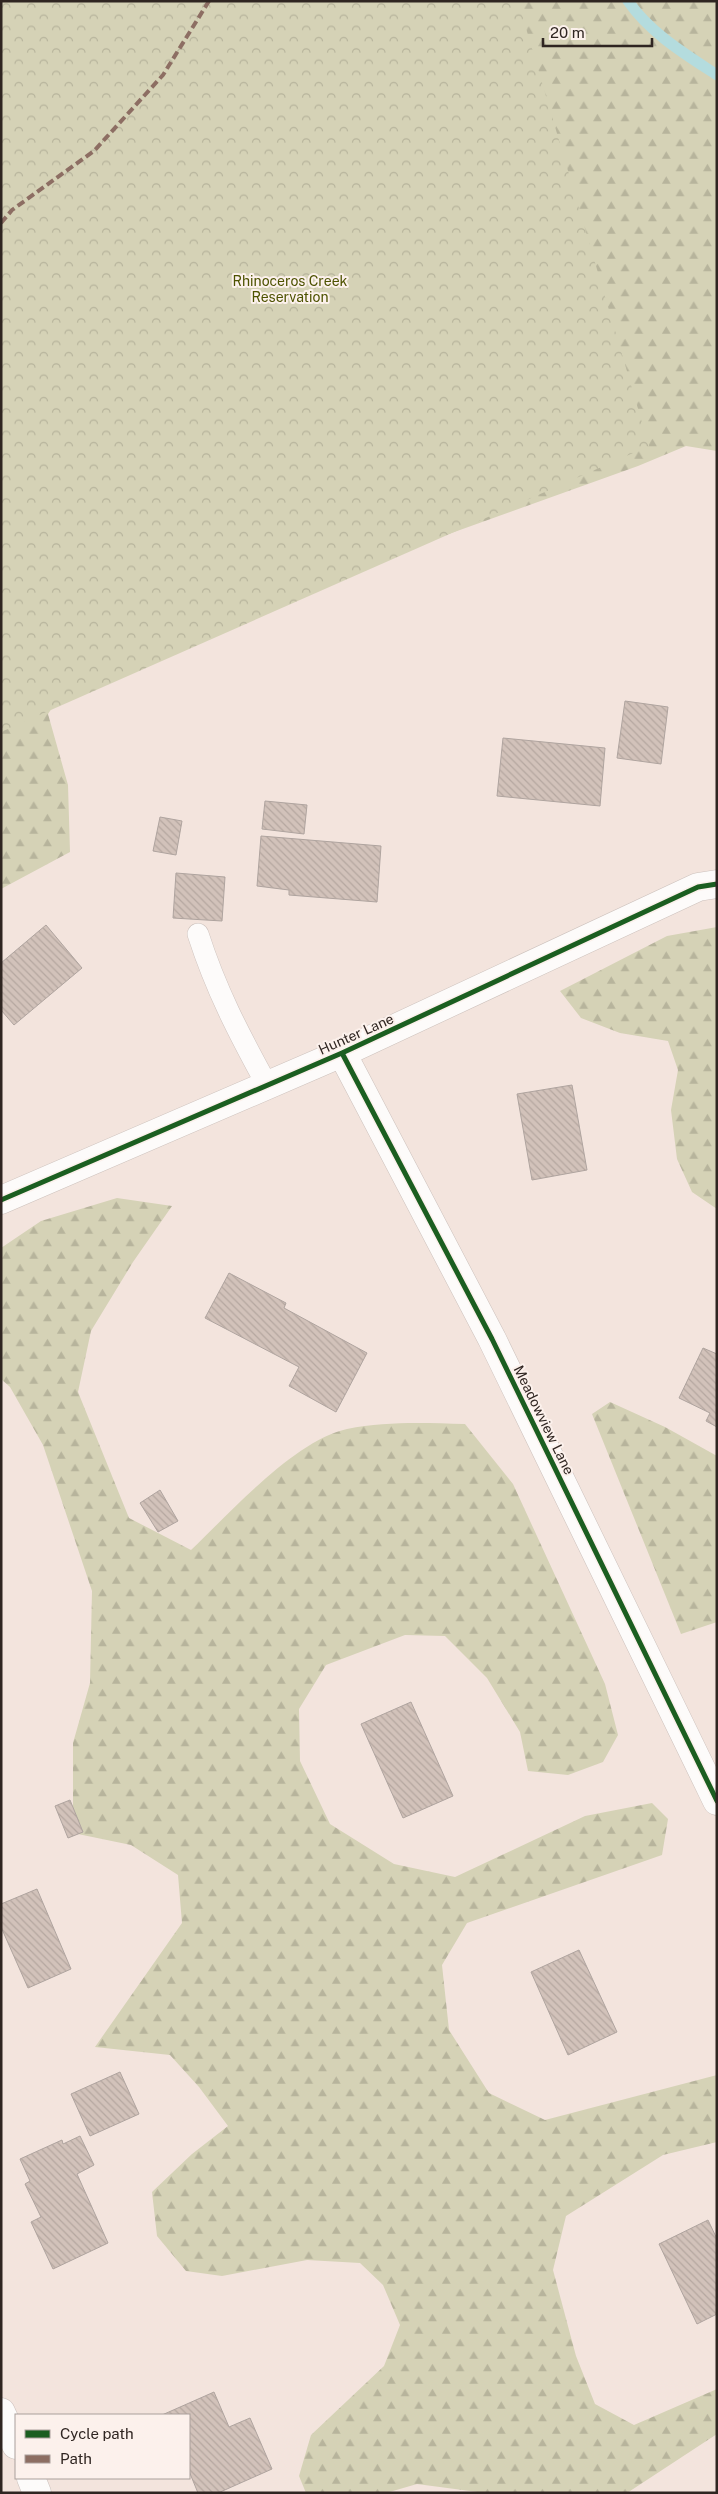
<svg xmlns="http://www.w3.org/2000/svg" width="718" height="2494" font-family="'Public Sans',sans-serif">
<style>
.forest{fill:url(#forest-firs)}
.park{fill:url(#park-crowns)}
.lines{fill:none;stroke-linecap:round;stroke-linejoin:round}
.stream{stroke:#b4dcde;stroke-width:11}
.building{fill:url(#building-back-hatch);stroke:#afa49f}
.lane-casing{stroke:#ccc1bc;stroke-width:22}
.street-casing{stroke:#ccc1bc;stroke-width:29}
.lane{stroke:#fdfbfa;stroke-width:21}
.street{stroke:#fdfbfa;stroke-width:28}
.quiet{stroke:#8d6e63;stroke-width:4;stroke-dasharray:8 4;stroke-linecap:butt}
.cycleway-casing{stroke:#fcf1ec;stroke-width:8}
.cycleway{stroke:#1b5e20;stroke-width:5}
.labels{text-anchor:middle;stroke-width:4;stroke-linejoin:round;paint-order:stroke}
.park-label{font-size:14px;fill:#4d5200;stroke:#fcf1ec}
.street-label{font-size:14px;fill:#2f2521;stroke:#fcf1ec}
</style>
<defs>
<pattern id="forest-firs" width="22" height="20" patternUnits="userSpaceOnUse" patternTransform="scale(1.25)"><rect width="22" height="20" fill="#d5d2b6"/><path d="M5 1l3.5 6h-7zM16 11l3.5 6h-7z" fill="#b7b49c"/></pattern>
<pattern id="park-crowns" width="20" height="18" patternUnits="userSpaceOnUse" patternTransform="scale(1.25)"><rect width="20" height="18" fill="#d5d2b6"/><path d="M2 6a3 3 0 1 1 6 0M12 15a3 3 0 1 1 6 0" fill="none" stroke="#b7b49c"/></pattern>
<pattern id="building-back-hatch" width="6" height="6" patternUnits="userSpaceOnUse" patternTransform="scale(1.25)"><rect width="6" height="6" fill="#d2c2ba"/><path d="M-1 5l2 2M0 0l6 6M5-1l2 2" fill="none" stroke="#b5a7a0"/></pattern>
</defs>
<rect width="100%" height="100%" fill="#f3e4dd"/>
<path class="forest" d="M 1,1 L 717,1 L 717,451 L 686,446 L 638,466 L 357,567 L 67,685 L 48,714 L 68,785 L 70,852 L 1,889 Z
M 717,927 L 717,1209 L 692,1192 L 677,1159 L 671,1110 L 678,1070 L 668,1041 L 620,1033 L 581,1018 L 560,991 L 667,936 Z
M 117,1198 L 172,1206 L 133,1262 L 91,1331 L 78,1392 L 129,1518 L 191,1550 C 230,1513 295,1440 347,1429 C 387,1421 425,1423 465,1424 L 513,1484 L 605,1684 L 618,1735 L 603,1762 L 568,1775 L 528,1771 L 520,1732 L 487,1678 L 445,1636 L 405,1635 L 326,1665 L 299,1709 L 300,1761 L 330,1824 L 394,1864 L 455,1877 L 585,1816 L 652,1803 L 668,1819 L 662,1855 L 467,1923 L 442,1965 L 449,2030 L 489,2093 L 545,2120 L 717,2075 L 717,2142 L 663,2155 L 566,2216 L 553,2270 L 576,2356 L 595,2404 L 634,2425 L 717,2389 L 717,2434 L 627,2493 L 485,2493 L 417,2484 L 386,2493 L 306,2493 L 299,2476 L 311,2435 L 384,2366 L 400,2325 L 383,2285 L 360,2263 L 307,2260 L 222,2276 L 186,2271 L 157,2236 L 152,2192 L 192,2154 L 228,2126 L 199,2087 L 170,2055 L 95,2047 L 182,1923 L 178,1875 L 131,1845 L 73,1833 L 73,1743 L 90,1683 L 92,1591 L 43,1445 L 10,1387 L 1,1379 L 1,1248 L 41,1221 Z
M 610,1402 L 665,1427 L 717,1456 L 717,1622 L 681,1634 L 592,1414 Z"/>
<path class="park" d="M 1,1 L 518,1 L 649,446 L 1,732 Z"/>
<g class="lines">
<path class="stream" d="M 628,1 C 650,33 685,54 717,75"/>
</g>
<path class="building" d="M 625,701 L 668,707 L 661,764 L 617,758 Z
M 503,738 L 605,748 L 600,806 L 497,796 Z
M 265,801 L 307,805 L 304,834 L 262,829 Z
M 160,817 L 182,821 L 176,855 L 153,851 Z
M 261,836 L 381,846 L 377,902 L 289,895 L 289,890 L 257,886 Z
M 176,873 L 225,877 L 222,921 L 173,918 Z
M 46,925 L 82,968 L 14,1025 L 1,1010 L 1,963 Z
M 572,1085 L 587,1170 L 532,1180 L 517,1094 Z
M 229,1273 L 286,1303 L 284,1308 L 367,1353 L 336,1412 L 289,1386 L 299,1367 L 205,1318 Z
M 703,1348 L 717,1354 L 717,1427 L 706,1421 L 710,1413 L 679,1398 Z
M 160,1490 L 178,1521 L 158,1532 L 140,1503 Z
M 411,1702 L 453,1796 L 403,1818 L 361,1724 Z
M 70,1800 L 83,1832 L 68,1838 L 55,1806 Z
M 37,1889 L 71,1969 L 28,1988 L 1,1927 L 1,1904 Z
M 579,1950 L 617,2032 L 568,2055 L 531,1972 Z
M 120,2072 L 139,2114 L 90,2136 L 71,2094 Z
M 80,2136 L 94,2165 L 77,2174 L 108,2243 L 53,2269 L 31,2222 L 41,2217 L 25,2184 L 30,2181 L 20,2159 L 62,2140 L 63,2144 Z
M 708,2220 L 717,2239 L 717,2314 L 697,2324 L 659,2244 Z
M 214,2392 L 229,2427 L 250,2418 L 272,2469 L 218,2493 L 198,2493 L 189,2471 L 189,2415 L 162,2415 Z"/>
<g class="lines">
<defs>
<path id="lane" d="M 198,934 C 216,990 239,1034 267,1085"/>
<path id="street" d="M 342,1053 L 492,1339 L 717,1801
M 1,1200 L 342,1053 L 698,887 L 717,884
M 1,2412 L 16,2445
M 31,2478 L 37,2493"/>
</defs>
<use href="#lane" class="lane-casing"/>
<use href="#street" class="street-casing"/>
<use href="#lane" class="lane"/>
<use href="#street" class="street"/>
<path class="quiet" d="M 1,223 L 12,210 L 94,151 L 163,75 L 209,1"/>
<defs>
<path id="cycleway" d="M 342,1053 L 492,1339 L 717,1801
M 1,1200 L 342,1053 L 698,887 L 717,884"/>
</defs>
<use href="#cycleway" class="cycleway-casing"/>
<use href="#cycleway" class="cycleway"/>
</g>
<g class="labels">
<g class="park-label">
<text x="290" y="286">Rhinoceros Creek<tspan x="290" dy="16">Reservation</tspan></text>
</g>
<g class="street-label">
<text transform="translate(356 1034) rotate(-24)" y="5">Hunter Lane</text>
<text transform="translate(544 1420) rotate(64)" y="5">Meadowview Lane</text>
</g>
</g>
<rect width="718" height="2494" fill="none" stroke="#2f2521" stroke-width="5"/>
<rect x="15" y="2414" width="175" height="65" fill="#fcf1ec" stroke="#aa9f9b"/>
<rect x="25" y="2430" width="25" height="8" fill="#1b5e20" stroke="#aa9f9b"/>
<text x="60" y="2439" font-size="15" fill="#2f2521">Cycle path</text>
<rect x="25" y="2455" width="25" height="8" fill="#8d6e63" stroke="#aa9f9b"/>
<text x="60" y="2464" font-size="15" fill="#2f2521">Path</text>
<path d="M543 38v8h109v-8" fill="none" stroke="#2f2521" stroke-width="2.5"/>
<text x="550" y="38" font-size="15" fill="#2f2521" stroke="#fcf1ec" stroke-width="4" paint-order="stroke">20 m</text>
</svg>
